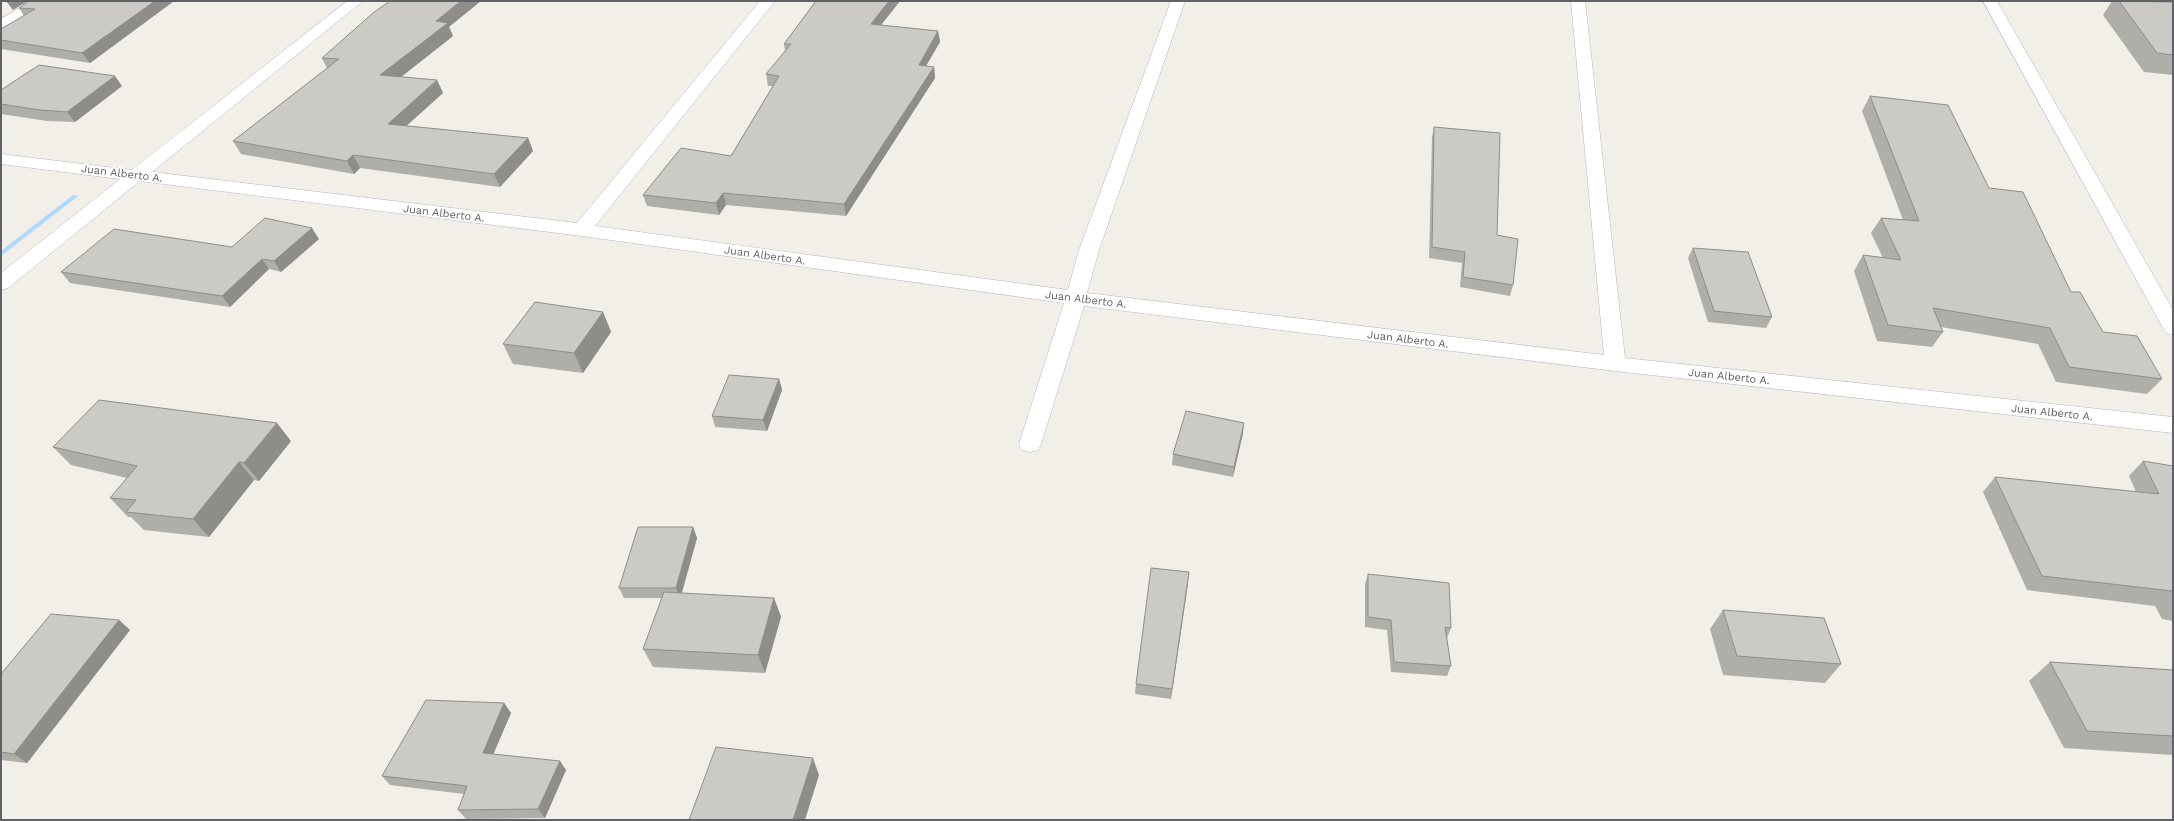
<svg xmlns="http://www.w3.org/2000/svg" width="2174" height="821" font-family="'Work Sans',sans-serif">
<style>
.water{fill:#aadaff}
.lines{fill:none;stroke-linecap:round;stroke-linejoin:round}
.minor-casing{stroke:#b5b8bc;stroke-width:1}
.minor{fill:#fff;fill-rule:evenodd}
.wall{fill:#afaea9}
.shaded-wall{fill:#8f8d8a}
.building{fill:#cccac5;stroke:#8f8d8a}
.labels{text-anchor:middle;stroke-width:3.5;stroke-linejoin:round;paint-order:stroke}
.street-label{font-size:11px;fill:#5f6368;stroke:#fff}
</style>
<rect width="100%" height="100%" fill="#f1efe8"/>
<path class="water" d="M 73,195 L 78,196 L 1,256 L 1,251 Z"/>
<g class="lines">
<defs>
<path id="minor" d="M 31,1 L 49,1 L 6,29 L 1,31 L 1,19 Z
M 347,1 L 363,1 L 152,172 L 577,223 L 760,1 L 775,1 L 595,226 L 1068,290 L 1079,250 L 1171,1 L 1185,1 L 1099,250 L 1087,293 L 1604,355 L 1571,1 L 1585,1 L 1625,358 L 2173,417 L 2173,433 L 1615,371 L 1084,306 L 1041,444 L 1038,450 L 1030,452 L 1022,450 L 1019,444 L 1064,303 L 582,236 L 140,181 L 8,288 L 1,290 L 1,273 L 120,179 L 1,164 L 1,154 L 132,170 Z
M 1983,1 L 1997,1 L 2173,310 L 2173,335 L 2166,333 L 2163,328 Z
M 2155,1 L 2173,1 L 2173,6 L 2157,4 Z"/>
</defs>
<use href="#minor" class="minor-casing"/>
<use href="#minor" class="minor"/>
</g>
<path class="wall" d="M 29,1 L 174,1 L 90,63 L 1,49 L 1,29 L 24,16 L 19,8 Z
M 816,1 L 900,1 L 881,25 L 938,31 L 940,42 L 926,66 L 934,67 L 935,78 L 846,216 L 726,205 L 719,215 L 647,206 L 643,195 L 731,156 L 773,86 L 768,86 L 766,74 L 785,51 L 784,44 Z
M 2112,1 L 2167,1 L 2173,3 L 2173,75 L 2144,72 L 2103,15 Z
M 449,27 L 453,36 L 401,77 L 437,80 L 443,93 L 406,126 L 528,138 L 533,151 L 500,187 L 360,168 L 354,174 L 241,154 L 233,141 L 327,68 L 322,58 Z
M 122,86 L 75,122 L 47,121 L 1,114 L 1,90 Z
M 1870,96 L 1989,188 L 2103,332 L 2162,379 L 2147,394 L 2056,382 L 2038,344 L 1941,327 L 1943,332 L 1932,347 L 1877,341 L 1854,271 L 1863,255 L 1883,258 L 1871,233 L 1881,218 L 1903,220 L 1862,111 Z
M 1434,127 L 1497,235 L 1513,285 L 1510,296 L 1460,287 L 1462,263 L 1429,258 L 1432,137 Z
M 319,239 L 281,272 L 269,269 L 230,307 L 70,283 L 61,272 L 232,247 Z
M 1693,248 L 1772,317 L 1766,328 L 1708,322 L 1688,258 Z
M 603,312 L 611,332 L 583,373 L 513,364 L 503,344 Z
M 779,379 L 782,390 L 767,431 L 715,427 L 712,416 Z
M 1243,433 L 1233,477 L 1172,465 L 1173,454 Z
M 291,441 L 259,481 L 254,480 L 209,537 L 144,530 L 131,517 L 128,517 L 110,498 L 127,478 L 71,465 L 53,447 Z
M 2143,461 L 2173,466 L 2173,621 L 2162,619 L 2155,606 L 2027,590 L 1983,492 L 1995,477 L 2136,492 L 2129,476 Z
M 693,527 L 697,538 L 682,593 L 774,598 L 781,617 L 765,673 L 653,667 L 643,649 L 662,598 L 624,598 L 619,588 Z
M 1368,574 L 1451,628 L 1447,638 L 1451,666 L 1447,676 L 1391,672 L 1387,630 L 1365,627 L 1365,584 Z
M 1188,583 L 1171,699 L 1135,694 L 1136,684 Z
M 1723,610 L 1841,664 L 1825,683 L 1723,675 L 1710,629 Z
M 119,620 L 130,630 L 27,763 L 1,760 L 1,674 Z
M 2050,662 L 2173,670 L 2173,755 L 2064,748 L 2029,681 Z
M 504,703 L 511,713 L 493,754 L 566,770 L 545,818 L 466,819 L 458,810 L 464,794 L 390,785 L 382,776 Z"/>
<path class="shaded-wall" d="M 6,1 L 28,1 L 13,10 Z
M 155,1 L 174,1 L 90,63 L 82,53 Z
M 461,1 L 481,1 L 449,27 L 453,36 L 387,88 L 380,75 L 436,21 Z
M 889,1 L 900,1 L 873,35 L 871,24 Z
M 938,31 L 940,42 L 920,76 L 919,65 Z
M 934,67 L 935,78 L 846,216 L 844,204 Z
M 115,76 L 122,86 L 75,122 L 67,112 Z
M 437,80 L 443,93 L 394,137 L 388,124 Z
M 528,138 L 533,151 L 500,187 L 494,174 Z
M 353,155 L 360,168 L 354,174 L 347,161 Z
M 723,193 L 726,205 L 719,215 L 716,203 Z
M 312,228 L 319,239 L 281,272 L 274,261 Z
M 262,259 L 269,269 L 230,307 L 222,296 Z
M 603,312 L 611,332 L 583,373 L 574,353 Z
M 779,379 L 782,390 L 767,431 L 763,420 Z
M 277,423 L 291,441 L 259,481 L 244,463 Z
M 1244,423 L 1243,433 L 1233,477 L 1234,467 Z
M 239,462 L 254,480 L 209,537 L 193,519 Z
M 693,527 L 697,538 L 680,598 L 676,588 Z
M 1189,572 L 1188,583 L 1171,699 L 1172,689 Z
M 774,598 L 781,617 L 765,673 L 758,655 Z
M 119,620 L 130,630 L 27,763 L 14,754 Z
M 504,703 L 511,713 L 490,762 L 483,753 Z
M 813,758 L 819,775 L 805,820 L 793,820 Z
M 560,761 L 566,770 L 545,818 L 538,809 Z"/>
<path class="building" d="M 29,1 L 155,1 L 82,53 L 1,40 L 1,29 L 35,9 L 19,8 Z
M 390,1 L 461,1 L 436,21 L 448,23 L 380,75 L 437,80 L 388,124 L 528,138 L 494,174 L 353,155 L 347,161 L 233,141 L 339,59 L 322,58 L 373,13 Z
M 816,1 L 889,1 L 871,24 L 938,31 L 919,65 L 934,67 L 844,204 L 723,193 L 716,203 L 643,195 L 681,148 L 731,156 L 779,76 L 766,74 L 791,44 L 784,44 Z
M 2119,1 L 2172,2 L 2173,3 L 2173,55 L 2157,53 Z
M 39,65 L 115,76 L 67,112 L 40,110 L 1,104 L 1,90 Z
M 1870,96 L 1948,105 L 1989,188 L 2023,192 L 2071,292 L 2080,292 L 2103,332 L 2137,336 L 2162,379 L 2069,367 L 2050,328 L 1933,308 L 1943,332 L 1888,325 L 1863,255 L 1901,260 L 1881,218 L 1919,221 Z
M 1434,127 L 1500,133 L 1497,235 L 1518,239 L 1513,285 L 1463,277 L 1465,252 L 1432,247 Z
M 265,218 L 312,228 L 274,261 L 262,259 L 222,296 L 61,272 L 114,229 L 232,247 Z
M 1693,248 L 1748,252 L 1772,317 L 1714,311 Z
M 535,302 L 603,312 L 574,353 L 503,344 Z
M 729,375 L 779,379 L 763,420 L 712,416 Z
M 99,400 L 277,423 L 244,463 L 239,462 L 193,519 L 126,512 L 136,500 L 110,498 L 137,466 L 53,447 Z
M 1186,411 L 1244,423 L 1234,467 L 1173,454 Z
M 2143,461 L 2173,466 L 2173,593 L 2172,591 L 2042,576 L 1995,477 L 2159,494 Z
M 638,527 L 693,527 L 676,588 L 619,588 Z
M 1151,568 L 1189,572 L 1172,689 L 1136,684 Z
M 1368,574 L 1449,583 L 1451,628 L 1445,627 L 1451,666 L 1394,662 L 1391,620 L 1368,617 Z
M 664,592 L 774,598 L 758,655 L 643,649 Z
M 1723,610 L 1824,618 L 1841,664 L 1737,656 Z
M 51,614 L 119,620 L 14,754 L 1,752 L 1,674 Z
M 2050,662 L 2173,670 L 2173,736 L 2087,731 Z
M 426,700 L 504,703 L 483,753 L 560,761 L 538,809 L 458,810 L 467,786 L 382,776 Z
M 716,747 L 813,758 L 793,820 L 689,820 Z"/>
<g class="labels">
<g class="street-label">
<text transform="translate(122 173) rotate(7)" y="4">Juan Alberto A.</text>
<text transform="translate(444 213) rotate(7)" y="4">Juan Alberto A.</text>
<text transform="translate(765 255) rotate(8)" y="4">Juan Alberto A.</text>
<text transform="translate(1086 299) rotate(7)" y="4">Juan Alberto A.</text>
<text transform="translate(1408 339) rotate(7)" y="4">Juan Alberto A.</text>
<text transform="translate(1729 376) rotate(6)" y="4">Juan Alberto A.</text>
<text transform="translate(2052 412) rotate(6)" y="4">Juan Alberto A.</text>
</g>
</g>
<rect width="2174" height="821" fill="none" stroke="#5f6368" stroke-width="4"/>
</svg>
